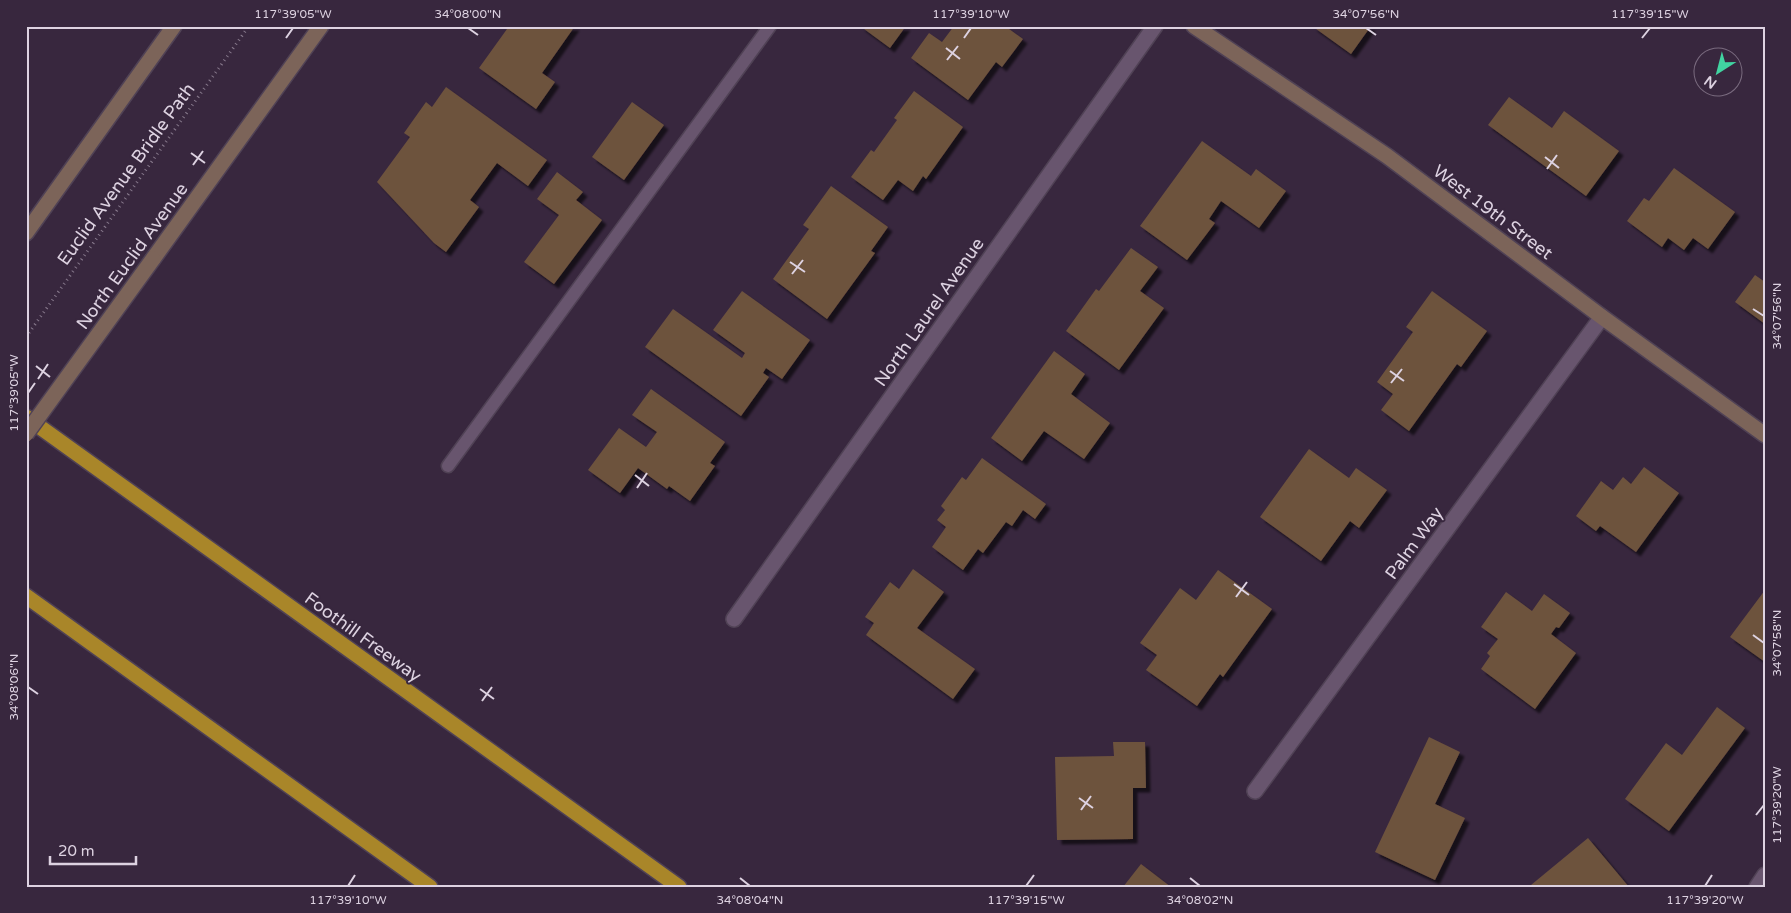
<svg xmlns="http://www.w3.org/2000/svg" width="1791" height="913" font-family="'Varela Round',sans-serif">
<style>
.building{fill:#6d523e;filter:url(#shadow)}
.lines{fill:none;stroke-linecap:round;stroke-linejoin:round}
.lane-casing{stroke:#504255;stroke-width:15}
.street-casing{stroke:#504255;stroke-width:18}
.secondary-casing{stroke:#504255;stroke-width:18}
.highway-casing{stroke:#504255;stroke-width:18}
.path{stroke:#87798c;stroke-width:3;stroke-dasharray:1 4;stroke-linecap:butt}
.lane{stroke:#68556e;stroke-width:12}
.street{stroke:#68556e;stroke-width:15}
.secondary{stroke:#7c6459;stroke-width:15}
.highway{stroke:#a98629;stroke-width:15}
.secondary-bridge-casing{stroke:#504255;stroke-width:18;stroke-linecap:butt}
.secondary-bridge{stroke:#7c6459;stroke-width:15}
.ticks{fill:none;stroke:#ddd2e1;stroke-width:2}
.labels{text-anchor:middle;stroke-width:4;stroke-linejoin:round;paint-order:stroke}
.street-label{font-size:18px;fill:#ddd2e1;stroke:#38273e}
.neatline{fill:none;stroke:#ddd2e1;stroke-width:2}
.ticks-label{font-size:12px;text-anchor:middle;fill:#ddd2e1}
</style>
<defs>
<filter id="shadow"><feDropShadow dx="4.5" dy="4.5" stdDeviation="1" flood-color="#0009"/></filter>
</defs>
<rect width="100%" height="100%" fill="#38273e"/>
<path class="building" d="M 503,26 L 575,26 L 542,73 L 555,82 L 536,109 L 479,68 L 507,29 Z
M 860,26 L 906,26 L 890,48 Z
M 954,26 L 1005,26 L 1023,39 L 1002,67 L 996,62 L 968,100 L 911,58 L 929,33 L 942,42 Z
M 1312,26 L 1371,26 L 1351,54 Z
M 446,87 L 547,160 L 528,186 L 497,163 L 470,200 L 479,207 L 446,252 L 434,243 L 377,182 L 410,137 L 404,133 L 426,102 L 432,107 Z
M 914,91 L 963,127 L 926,179 L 923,176 L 913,191 L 898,180 L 883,200 L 851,177 L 871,150 L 874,152 L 897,120 L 894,118 Z
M 1509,97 L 1552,128 L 1564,111 L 1619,151 L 1586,196 L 1488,125 Z
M 632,102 L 664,125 L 624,180 L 592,157 Z
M 1202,141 L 1251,176 L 1256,169 L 1286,191 L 1259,228 L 1221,201 L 1209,219 L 1215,223 L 1187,260 L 1140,226 Z
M 1674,168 L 1735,212 L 1708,249 L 1693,238 L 1684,250 L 1668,238 L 1662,247 L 1627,221 L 1644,198 L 1649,201 Z
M 557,172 L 583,192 L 576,200 L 602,220 L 554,284 L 524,262 L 559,215 L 537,199 Z
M 831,186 L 888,227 L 871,251 L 875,253 L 827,319 L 773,279 L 809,229 L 803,225 Z
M 1131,248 L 1158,267 L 1140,291 L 1164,308 L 1119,370 L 1066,331 L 1096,289 L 1099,291 Z
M 1755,275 L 1765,282 L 1765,324 L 1735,302 Z
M 742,291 L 810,340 L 782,379 L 766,368 L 763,373 L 769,377 L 741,416 L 645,347 L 673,309 L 742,358 L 745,353 L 713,330 Z
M 1432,291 L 1487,331 L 1461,367 L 1457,364 L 1409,431 L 1381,410 L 1393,394 L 1377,382 L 1413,332 L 1406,327 Z
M 1054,351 L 1085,374 L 1071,394 L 1110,423 L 1084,459 L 1044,431 L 1022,461 L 991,438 Z
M 651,389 L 725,442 L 710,463 L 715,466 L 690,501 L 669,486 L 667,489 L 638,468 L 620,493 L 588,470 L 619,428 L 646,447 L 657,432 L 632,415 Z
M 1309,449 L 1349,478 L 1356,468 L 1387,490 L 1359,528 L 1350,521 L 1321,561 L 1260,517 Z
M 982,458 L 1046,504 L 1035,519 L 1023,510 L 1012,526 L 1006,522 L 983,553 L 978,549 L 963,570 L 932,547 L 946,527 L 937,520 L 945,510 L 941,506 L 962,477 L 966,480 Z
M 1644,467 L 1679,493 L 1636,552 L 1600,526 L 1596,531 L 1576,516 L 1601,481 L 1613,490 L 1623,477 L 1631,484 Z
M 913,569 L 944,592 L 917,628 L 975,669 L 953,699 L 866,635 L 874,623 L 865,617 L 890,582 L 899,589 Z
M 1218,570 L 1272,609 L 1223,677 L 1220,674 L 1197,706 L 1146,670 L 1157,655 L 1140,643 L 1180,588 L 1196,600 Z
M 1765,590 L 1765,662 L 1730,637 Z
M 1506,592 L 1532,611 L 1544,594 L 1570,613 L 1559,628 L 1556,627 L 1551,634 L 1576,653 L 1535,709 L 1481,669 L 1490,656 L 1487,653 L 1498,639 L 1481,627 Z
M 1717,707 L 1745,728 L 1669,831 L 1625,799 L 1666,743 L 1682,755 Z
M 1429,737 L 1460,752 L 1435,804 L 1465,818 L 1435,880 L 1375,852 Z
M 1113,742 L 1145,742 L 1146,788 L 1133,788 L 1133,839 L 1057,840 L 1055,757 L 1114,756 Z
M 1588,838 L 1629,887 L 1533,887 L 1531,885 Z
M 1141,864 L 1171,887 L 1123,887 Z"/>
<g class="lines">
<defs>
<path id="lane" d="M 448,466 L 770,26"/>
<path id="street" d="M 734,619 L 1155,26
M 1255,791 L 1602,317
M 1757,887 L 1765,875"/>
<path id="secondary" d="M 1194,26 L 1387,156 L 1602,317 L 1765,435
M 26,233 L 174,26
M 153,259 L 321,26"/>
<path id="highway" d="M 26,417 L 679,887
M 26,596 L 430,887"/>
</defs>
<use href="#lane" class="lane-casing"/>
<use href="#street" class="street-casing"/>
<use href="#secondary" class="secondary-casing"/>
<use href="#highway" class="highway-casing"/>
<path class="path" d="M 26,337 L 249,26"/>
<use href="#lane" class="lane"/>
<use href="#street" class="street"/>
<use href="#secondary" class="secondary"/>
<use href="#highway" class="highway"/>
<defs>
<path id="secondary-bridge" d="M 26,434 L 153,259"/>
</defs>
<use href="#secondary-bridge" class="secondary-bridge-casing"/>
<use href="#secondary-bridge" class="secondary-bridge"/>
</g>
<path class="ticks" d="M 468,28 L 478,35M 1366,28 L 1376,35M 286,38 L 293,28M 964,38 L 971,28M 1642,38 L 1650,28M 946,48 L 960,59M 947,60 L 958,46M 191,153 L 205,163M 1545,157 L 1559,168M 193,165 L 203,151M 1547,169 L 1557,155M 790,262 L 805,272M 792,274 L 803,260M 1753,309 L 1764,316M 36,366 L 50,377M 1390,371 L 1404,381M 38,379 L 48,364M 1391,383 L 1402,369M 28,393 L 35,383M 635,475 L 649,486M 637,488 L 647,473M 1234,584 L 1249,595M 1236,597 L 1247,582M 1753,635 L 1764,643M 28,687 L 38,694M 480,689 L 494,699M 482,701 L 492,687M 1079,798 L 1093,808M 1081,810 L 1091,796M 1756,815 L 1764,805M 740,878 L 750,886M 1190,878 L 1200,886M 348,886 L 355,875M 1026,886 L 1034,875M 1705,886 L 1712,875"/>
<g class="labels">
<g class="street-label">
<text transform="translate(126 174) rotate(-54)" y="6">Euclid Avenue Bridle Path</text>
<text transform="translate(1493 212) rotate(37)" y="6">West 19th Street</text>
<text transform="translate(132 256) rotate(-54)" y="6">North Euclid Avenue</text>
<text transform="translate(929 312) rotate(-55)" y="6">North Laurel Avenue</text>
<text transform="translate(1414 543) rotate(-54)" y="6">Palm Way</text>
<text transform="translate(363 637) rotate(36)" y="6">Foothill Freeway</text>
</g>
</g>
<rect width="1791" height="913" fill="none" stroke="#38273e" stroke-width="55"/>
<g transform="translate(1718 72) rotate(216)"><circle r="24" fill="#38273e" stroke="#7a6b7f"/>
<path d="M0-4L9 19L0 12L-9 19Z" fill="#41d4a1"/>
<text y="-8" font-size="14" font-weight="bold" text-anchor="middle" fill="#ddd2e1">N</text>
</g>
<path d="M50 856v8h86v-8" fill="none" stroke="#ddd2e1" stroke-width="2.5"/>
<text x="58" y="856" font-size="15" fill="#ddd2e1" stroke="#38273e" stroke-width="4" paint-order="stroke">20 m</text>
<rect x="28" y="28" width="1736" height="858" class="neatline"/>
<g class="ticks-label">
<text x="293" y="18">117°39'05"W</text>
<text x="468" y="18">34°08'00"N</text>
<text x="971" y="18">117°39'10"W</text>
<text x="1366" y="18">34°07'56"N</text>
<text x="1650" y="18">117°39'15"W</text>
<text transform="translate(1777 316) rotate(-90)" y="4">34°07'56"N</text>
<text transform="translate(14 393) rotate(-90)" y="4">117°39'05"W</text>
<text transform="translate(1777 643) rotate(-90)" y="4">34°07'58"N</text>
<text transform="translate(14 687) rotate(-90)" y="4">34°08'06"N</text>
<text transform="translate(1777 805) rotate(-90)" y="4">117°39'20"W</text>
<text x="348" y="904">117°39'10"W</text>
<text x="750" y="904">34°08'04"N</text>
<text x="1026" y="904">117°39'15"W</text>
<text x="1200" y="904">34°08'02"N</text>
<text x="1705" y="904">117°39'20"W</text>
</g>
</svg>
